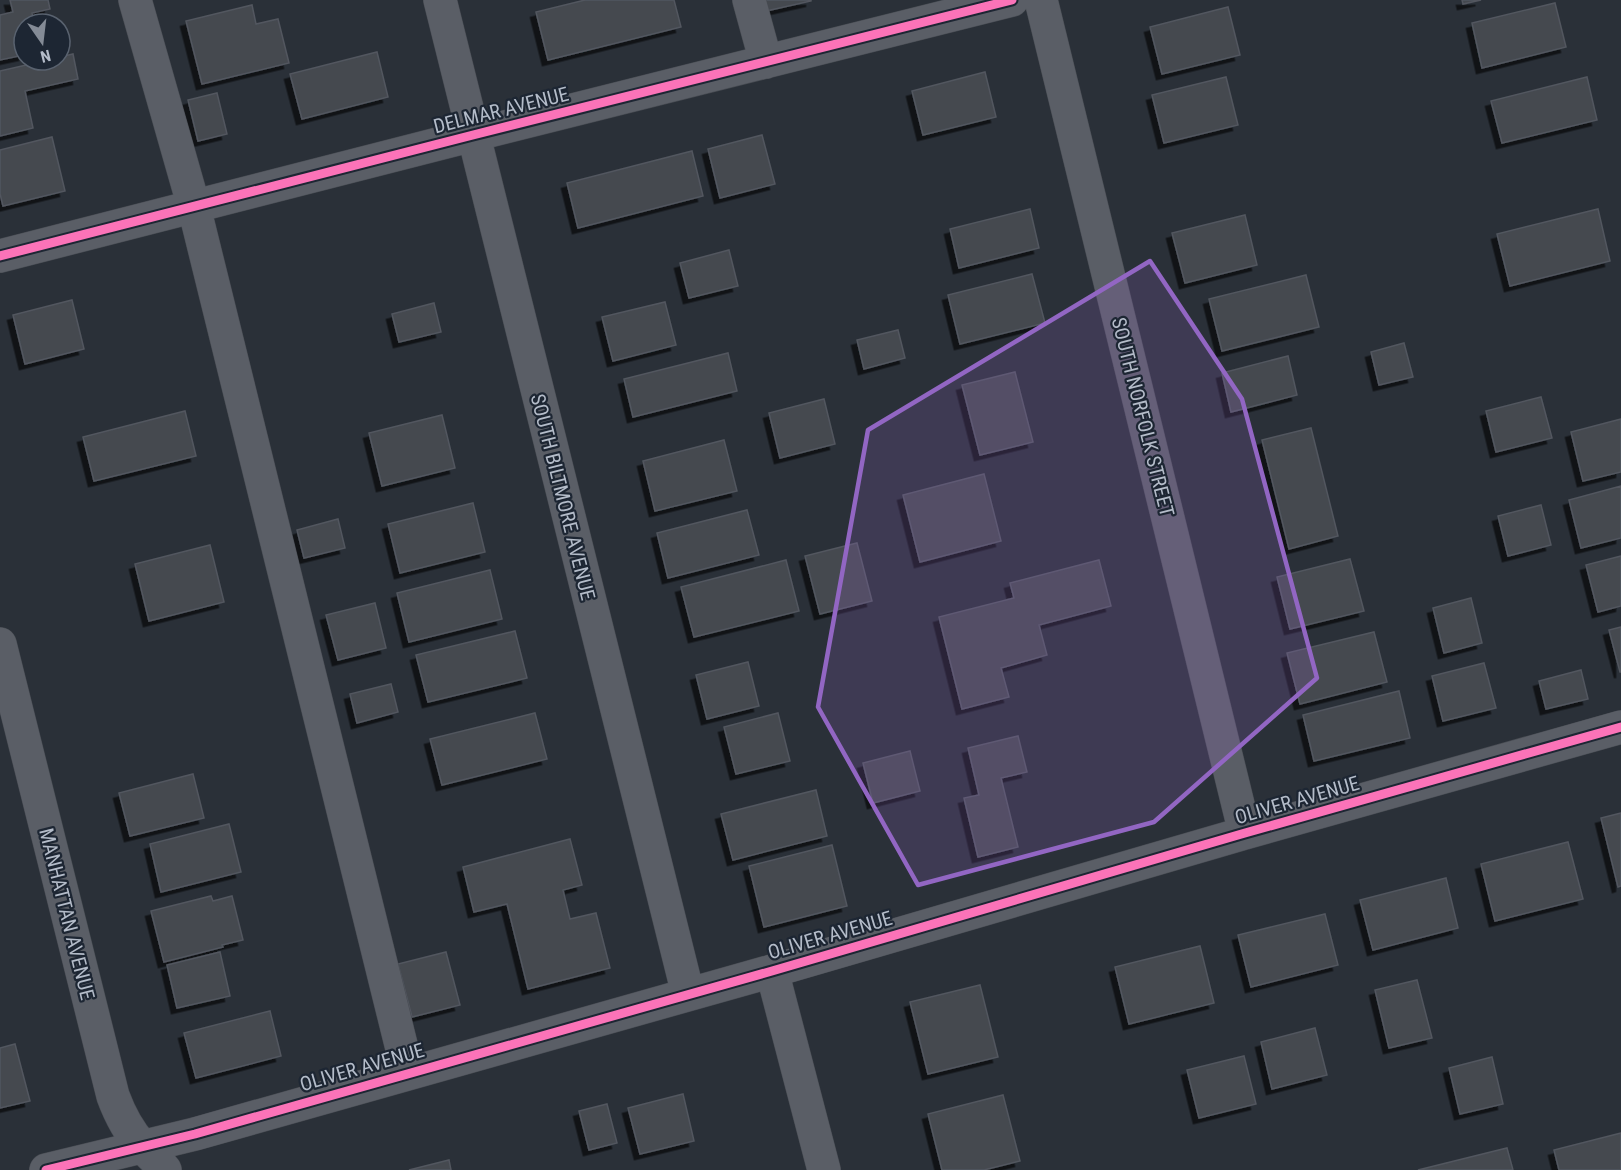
<svg xmlns="http://www.w3.org/2000/svg" width="1621" height="1170" font-family="'Roboto Condensed',sans-serif">
<style>
.building{fill:#444950;stroke:#52575f;stroke-width:1.5;filter:url(#shadow)}
.lines{fill:none;stroke-linecap:round;stroke-linejoin:round}
.minor-casing{stroke:#484c53;stroke-width:34}
.minor{stroke:#5a5e66;stroke-width:33}
.cycleway-casing{stroke:#1d2633;stroke-width:13}
.cycleway{stroke:#fb73b8;stroke-width:9}
.marked{fill:#9266c3;fill-opacity:0.2;stroke:#9266c3;stroke-width:4.5;stroke-linejoin:round}
.labels{text-anchor:middle;stroke-width:4.5;stroke-linejoin:round;paint-order:stroke}
.street-label{font-size:20px;fill:#b4bcc9;stroke:#1d2633}
</style>
<defs>
<filter id="shadow"><feDropShadow dx="-5.5" dy="5.5" stdDeviation="0" flood-color="#0009"/></filter>
</defs>
<rect width="100%" height="100%" fill="#2a3038"/>
<path class="building" d="M 10,0 L 48,0 L 50,9 L 32,13 L 34,24 L 24,24 L 24,55 L 0,60 L 0,15 L 13,12 Z
M 585,0 L 674,0 L 681,27 L 548,60 L 536,12 Z
M 763,0 L 811,0 L 811,1 L 766,11 Z
M 1462,0 L 1481,0 L 1463,4 Z
M 1555,3 L 1566,47 L 1482,68 L 1472,23 Z
M 252,5 L 256,24 L 278,19 L 289,63 L 202,84 L 186,21 Z
M 1228,7 L 1240,55 L 1162,74 L 1150,27 Z
M 377,52 L 388,97 L 302,119 L 290,74 Z
M 73,54 L 78,79 L 25,91 L 33,128 L 0,136 L 0,71 L 48,60 L 60,60 L 60,57 Z
M 985,72 L 996,117 L 923,135 L 912,91 Z
M 1226,77 L 1238,125 L 1164,143 L 1152,95 Z
M 1587,77 L 1597,120 L 1502,143 L 1491,101 Z
M 217,93 L 227,134 L 198,141 L 188,100 Z
M 762,135 L 775,184 L 720,198 L 708,149 Z
M 52,137 L 65,191 L 3,206 L 0,194 L 0,150 Z
M 692,151 L 703,196 L 578,228 L 567,183 Z
M 1030,209 L 1039,248 L 959,268 L 950,229 Z
M 1598,209 L 1610,261 L 1510,286 L 1497,234 Z
M 1245,215 L 1257,265 L 1185,283 L 1172,233 Z
M 729,250 L 738,286 L 689,298 L 680,263 Z
M 1032,274 L 1045,323 L 960,344 L 948,295 Z
M 1306,275 L 1319,327 L 1222,351 L 1209,299 Z
M 72,300 L 84,349 L 25,364 L 13,315 Z
M 665,302 L 676,345 L 613,361 L 602,317 Z
M 434,303 L 441,332 L 399,342 L 392,314 Z
M 898,330 L 905,358 L 864,369 L 857,340 Z
M 1404,343 L 1413,377 L 1379,385 L 1371,352 Z
M 728,353 L 737,391 L 633,417 L 624,379 Z
M 1288,356 L 1297,395 L 1231,412 L 1222,373 Z
M 1015,372 L 1033,442 L 980,455 L 962,385 Z
M 1541,397 L 1552,438 L 1496,452 L 1486,411 Z
M 824,399 L 835,444 L 780,458 L 769,413 Z
M 185,411 L 196,456 L 94,481 L 83,437 Z
M 442,415 L 455,468 L 382,486 L 369,433 Z
M 1621,419 L 1621,472 L 1583,481 L 1571,432 Z
M 1311,428 L 1338,536 L 1289,549 L 1262,440 Z
M 724,440 L 737,491 L 655,511 L 643,461 Z
M 984,474 L 1001,541 L 920,562 L 903,495 Z
M 1621,486 L 1621,538 L 1581,548 L 1569,500 Z
M 473,503 L 485,552 L 400,573 L 388,524 Z
M 1541,505 L 1551,545 L 1508,556 L 1498,516 Z
M 747,510 L 759,555 L 668,578 L 657,533 Z
M 338,519 L 345,548 L 304,558 L 297,530 Z
M 857,543 L 872,601 L 820,614 L 805,556 Z
M 210,545 L 224,602 L 149,621 L 135,564 Z
M 1621,556 L 1621,606 L 1598,612 L 1586,565 Z
M 1350,559 L 1364,611 L 1290,629 L 1277,577 Z
M 786,560 L 799,611 L 694,637 L 681,587 Z
M 1099,560 L 1111,606 L 1039,625 L 1047,655 L 1001,668 L 1009,697 L 962,709 L 939,617 L 1014,598 L 1010,583 Z
M 490,570 L 502,619 L 409,642 L 397,593 Z
M 1471,598 L 1482,643 L 1444,653 L 1433,608 Z
M 375,603 L 386,648 L 338,660 L 326,615 Z
M 1621,627 L 1621,672 L 1620,672 L 1609,630 Z
M 515,631 L 527,678 L 428,702 L 416,655 Z
M 1374,632 L 1387,682 L 1300,704 L 1287,653 Z
M 748,662 L 759,706 L 707,719 L 696,675 Z
M 1484,663 L 1496,708 L 1443,721 L 1432,676 Z
M 1581,670 L 1588,699 L 1546,709 L 1539,681 Z
M 391,684 L 398,712 L 357,723 L 350,694 Z
M 1399,691 L 1410,738 L 1314,761 L 1303,715 Z
M 535,713 L 547,759 L 442,785 L 430,739 Z
M 778,713 L 790,761 L 736,774 L 724,727 Z
M 1018,736 L 1027,772 L 1001,778 L 1018,847 L 978,857 L 964,798 L 979,795 L 968,748 Z
M 910,751 L 920,791 L 873,803 L 863,763 Z
M 193,774 L 204,818 L 130,836 L 119,793 Z
M 816,790 L 827,836 L 733,860 L 721,814 Z
M 1621,813 L 1621,886 L 1618,887 L 1601,818 Z
M 229,824 L 241,872 L 161,892 L 150,844 Z
M 570,839 L 582,885 L 563,890 L 570,919 L 596,913 L 610,968 L 528,989 L 507,904 L 474,912 L 463,867 Z
M 1568,842 L 1583,899 L 1495,921 L 1481,864 Z
M 832,845 L 847,906 L 764,927 L 749,866 Z
M 1446,878 L 1458,928 L 1373,950 L 1360,900 Z
M 211,896 L 213,901 L 232,896 L 243,940 L 222,945 L 223,947 L 164,962 L 151,911 Z
M 1325,914 L 1338,965 L 1251,987 L 1238,935 Z
M 1200,946 L 1214,1003 L 1129,1024 L 1115,967 Z
M 220,952 L 230,996 L 177,1008 L 167,965 Z
M 446,952 L 460,1005 L 412,1017 L 398,964 Z
M 1417,980 L 1432,1038 L 1389,1048 L 1375,990 Z
M 980,985 L 998,1057 L 928,1074 L 910,1002 Z
M 270,1011 L 281,1056 L 196,1078 L 184,1033 Z
M 1315,1028 L 1327,1075 L 1272,1089 L 1261,1042 Z
M 15,1044 L 30,1101 L 0,1108 L 0,1048 Z
M 1244,1056 L 1256,1104 L 1199,1118 L 1187,1070 Z
M 1492,1057 L 1503,1104 L 1460,1114 L 1449,1068 Z
M 683,1094 L 694,1141 L 640,1154 L 628,1108 Z
M 1003,1095 L 1020,1161 L 984,1170 L 942,1170 L 928,1114 Z
M 607,1104 L 617,1143 L 589,1150 L 579,1111 Z
M 1621,1133 L 1621,1170 L 1559,1170 L 1554,1150 Z
M 1507,1148 L 1513,1170 L 1418,1170 Z
M 449,1160 L 451,1170 L 409,1170 Z"/>
<g class="lines">
<defs>
<path id="minor" d="M 135,0 L 194,207 L 408,1073
M 440,0 L 688,994
M 749,0 L 766,62
M 1041,0 L 1245,833
M 0,256 L 473,135 L 1012,0
M 0,644 L 113,1096 C 120,1115 128,1131 142,1146 C 149,1154 158,1161 165,1170
M 772,971 L 824,1170
M 46,1170 L 195,1134 L 772,971 L 1245,833 L 1621,727"/>
</defs>
<use href="#minor" class="minor-casing"/>
<use href="#minor" class="minor"/>
<defs>
<path id="cycleway" d="M 0,256 L 473,135 L 1012,0
M 46,1170 L 195,1134 L 772,971 L 1245,833 L 1621,727"/>
</defs>
<use href="#cycleway" class="cycleway-casing"/>
<use href="#cycleway" class="cycleway"/>
</g>
<path class="marked" d="M 1150,261 L 1242,399 L 1317,678 L 1154,822 L 918,885 L 818,707 L 868,430 Z"/>
<g class="labels">
<g class="street-label">
<text transform="translate(501 110) rotate(-14)" y="7">DELMAR AVENUE</text>
<text transform="translate(1143 417) rotate(76)" y="7">SOUTH NORFOLK STREET</text>
<text transform="translate(563 497) rotate(76)" y="7">SOUTH BILTMORE AVENUE</text>
<text transform="translate(1297 800) rotate(-16)" y="7">OLIVER AVENUE</text>
<text transform="translate(67 914) rotate(76)" y="7">MANHATTAN AVENUE</text>
<text transform="translate(830 935) rotate(-16)" y="7">OLIVER AVENUE</text>
<text transform="translate(362 1067) rotate(-16)" y="7">OLIVER AVENUE</text>
</g>
</g>
<g transform="translate(42 42) rotate(166)"><circle r="28" fill="#1d2633" stroke="#59626f" stroke-width="1.5"/>
<path d="M0-4.5L10 22L0 15L-10 22Z" fill="#848b96"/>
<text y="-9" font-size="16" font-weight="bold" text-anchor="middle" fill="#b4bcc9">N</text>
</g>
</svg>
